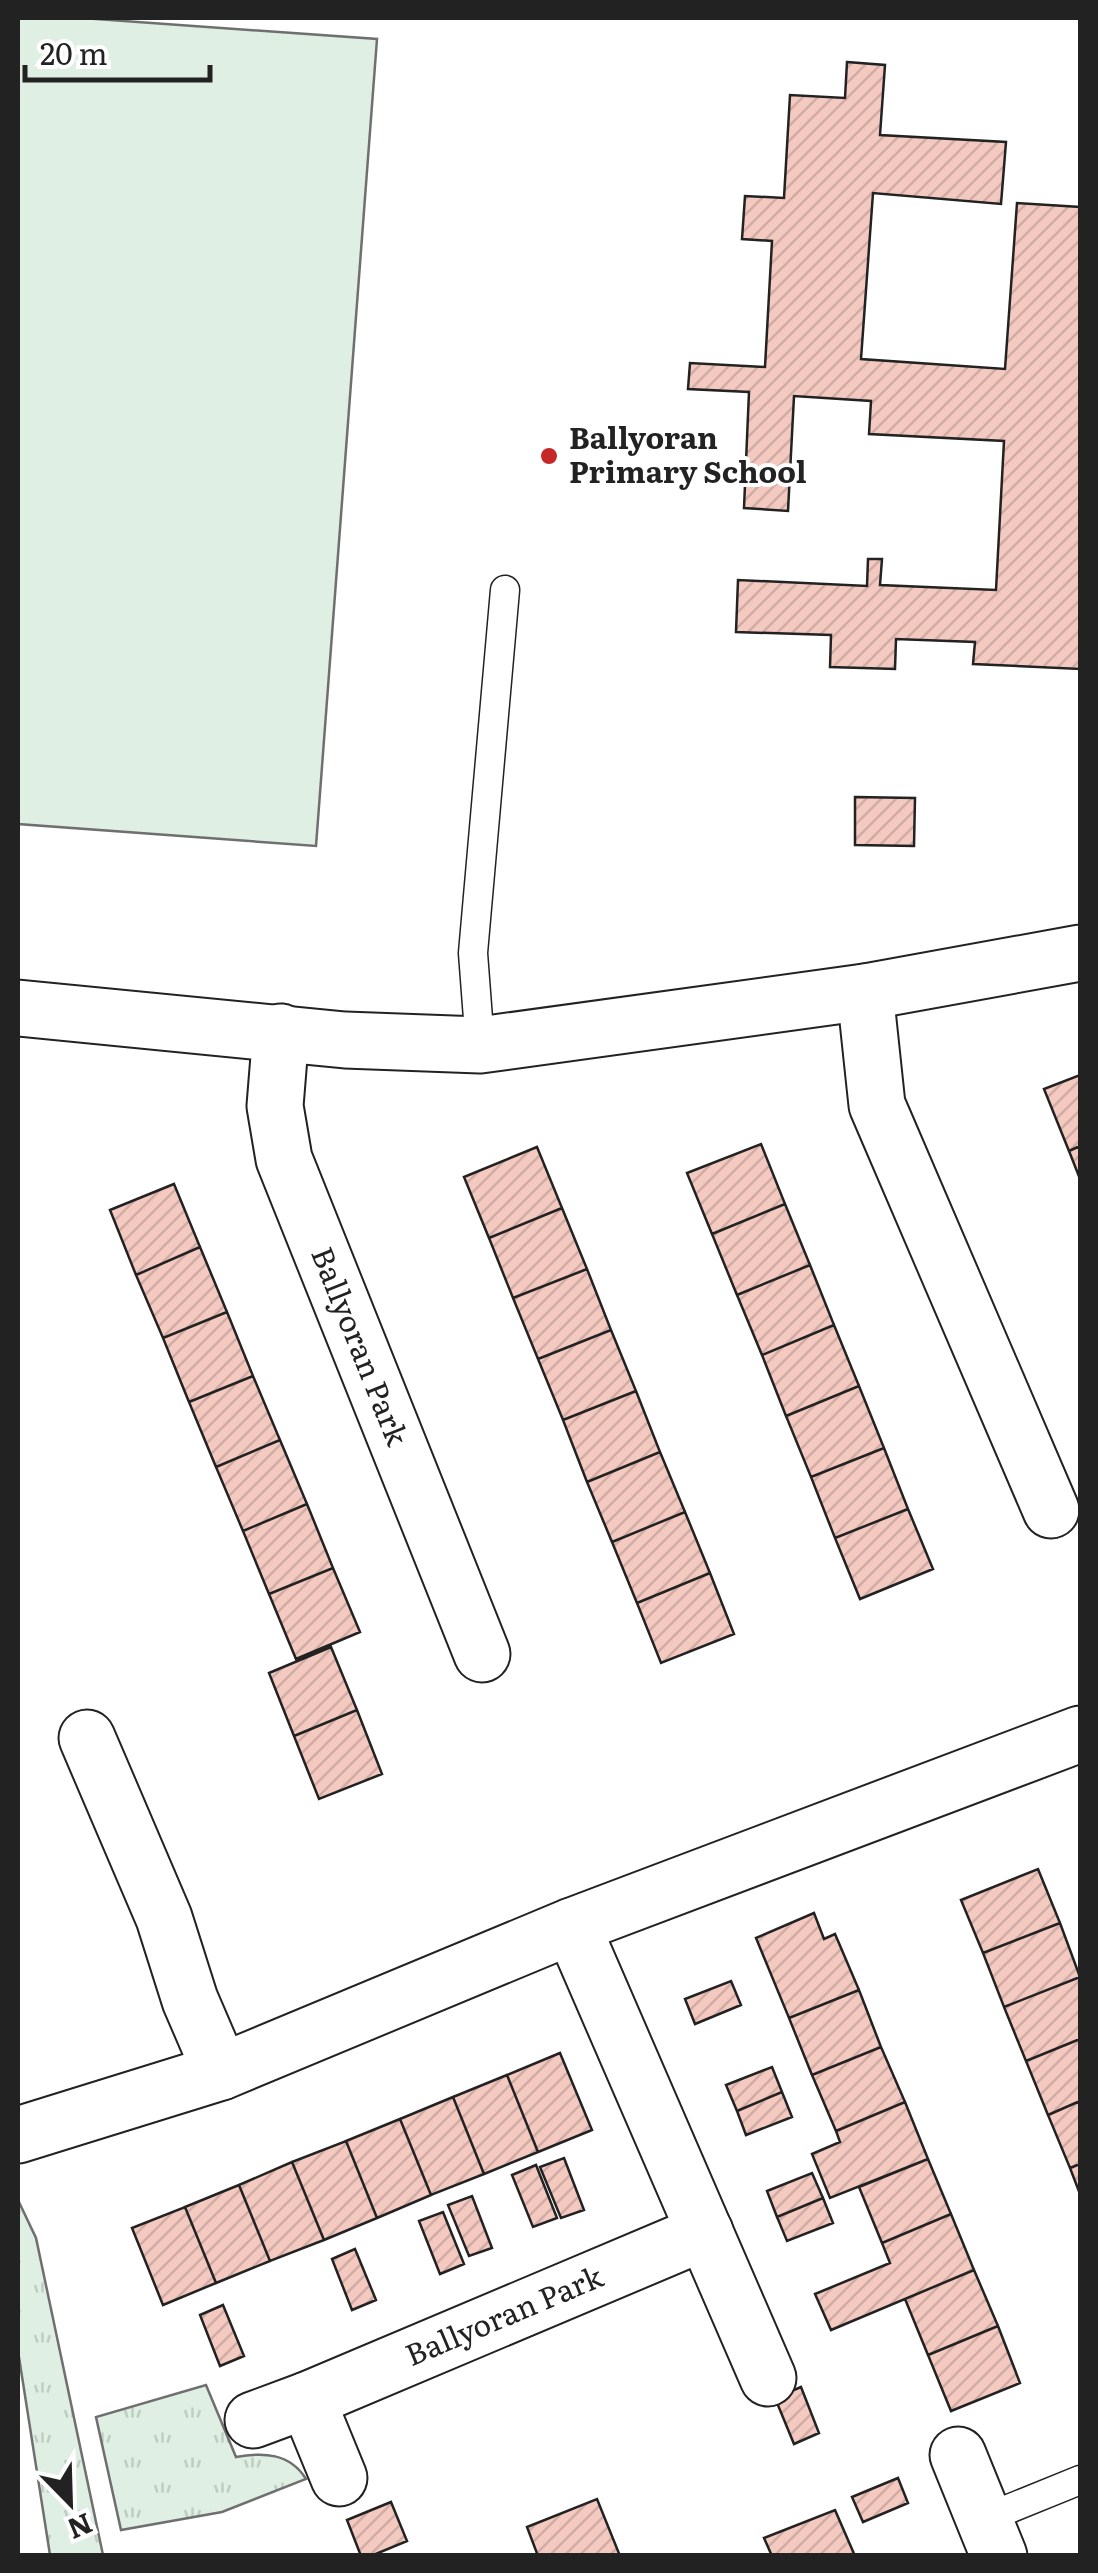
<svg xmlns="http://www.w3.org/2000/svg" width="1098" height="2573" font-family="Literata,serif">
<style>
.grass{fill:url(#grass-tufts);stroke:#6f6f6f;stroke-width:2.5}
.park{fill:#e0efe3;stroke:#6f6f6f;stroke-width:2.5}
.building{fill:url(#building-hatch);stroke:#222;stroke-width:2.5}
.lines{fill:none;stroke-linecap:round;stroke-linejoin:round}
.service-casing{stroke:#222;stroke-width:31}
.minor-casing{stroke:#222;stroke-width:59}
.service{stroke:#fff;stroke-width:28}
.minor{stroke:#fff;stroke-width:55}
.poi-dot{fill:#c62828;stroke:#fff;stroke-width:4}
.labels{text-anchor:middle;stroke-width:8;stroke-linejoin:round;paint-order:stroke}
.poi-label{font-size:30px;font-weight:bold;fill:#222;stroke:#fff;text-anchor:start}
.street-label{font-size:30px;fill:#222;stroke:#fff}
</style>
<defs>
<pattern id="grass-tufts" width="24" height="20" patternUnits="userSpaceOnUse" patternTransform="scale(2.5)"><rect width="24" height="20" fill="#e0efe3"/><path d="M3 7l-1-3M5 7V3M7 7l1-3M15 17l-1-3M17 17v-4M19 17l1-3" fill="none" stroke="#c0cdc2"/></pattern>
<pattern id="building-hatch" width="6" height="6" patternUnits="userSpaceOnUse" patternTransform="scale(2.5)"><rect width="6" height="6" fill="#f3c9c0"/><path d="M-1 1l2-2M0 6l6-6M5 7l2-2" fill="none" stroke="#d0aca5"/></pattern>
</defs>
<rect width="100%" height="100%" fill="#fff"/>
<path class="grass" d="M 18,2200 L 36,2238 L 103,2555 L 50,2555 L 18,2351 Z
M 206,2385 L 236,2457 C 263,2452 290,2453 306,2479 L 222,2512 L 121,2530 L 96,2417 Z"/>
<path class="park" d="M 18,18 L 82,18 L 377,39 L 316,846 L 18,824 Z"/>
<path class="building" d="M 847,62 L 885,65 L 880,135 L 1006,142 L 1001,204 L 873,193 L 861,359 L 1005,369 L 1017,203 L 1080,207 L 1080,669 L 973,664 L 975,642 L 896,639 L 895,669 L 830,667 L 831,635 L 736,632 L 738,580 L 867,586 L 868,559 L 882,559 L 880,585 L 996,590 L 1004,441 L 869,434 L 871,401 L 794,396 L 788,511 L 744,508 L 749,392 L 688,389 L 690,363 L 765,367 L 772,241 L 742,239 L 745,196 L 784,198 L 790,95 L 845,98 Z
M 855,797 L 915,798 L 914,846 L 855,845 Z
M 1080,1075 L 1080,1146 L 1069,1151 L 1044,1089 Z
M 761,1144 L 785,1204 L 712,1234 L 687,1173 Z
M 1080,1146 L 1080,1179 L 1069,1151 Z
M 537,1147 L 562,1208 L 489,1238 L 464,1177 Z
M 174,1184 L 200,1247 L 136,1275 L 110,1210 Z
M 785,1204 L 810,1265 L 737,1295 L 712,1234 Z
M 562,1208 L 587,1269 L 513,1298 L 489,1238 Z
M 200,1247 L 227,1312 L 163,1338 L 136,1275 Z
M 810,1265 L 834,1325 L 762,1355 L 737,1295 Z
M 587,1269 L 611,1330 L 538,1359 L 513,1298 Z
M 227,1312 L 253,1376 L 189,1402 L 163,1338 Z
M 834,1325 L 859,1386 L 786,1416 L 762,1355 Z
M 611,1330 L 636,1391 L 563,1420 L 538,1359 Z
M 253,1376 L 280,1440 L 216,1467 L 189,1402 Z
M 859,1386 L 884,1448 L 811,1477 L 786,1416 Z
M 636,1391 L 660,1452 L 587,1482 L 563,1420 Z
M 280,1440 L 307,1504 L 243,1531 L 216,1467 Z
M 884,1448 L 908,1509 L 835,1538 L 811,1477 Z
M 660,1452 L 685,1512 L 612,1542 L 587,1482 Z
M 307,1504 L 333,1568 L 269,1594 L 243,1531 Z
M 908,1509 L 933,1569 L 860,1599 L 835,1538 Z
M 685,1512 L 710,1573 L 637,1603 L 612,1542 Z
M 333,1568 L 360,1632 L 296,1659 L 269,1594 Z
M 710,1573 L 734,1634 L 661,1663 L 637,1603 Z
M 331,1647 L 357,1710 L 294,1736 L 269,1673 Z
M 357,1710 L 382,1774 L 319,1799 L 294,1736 Z
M 1038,1869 L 1060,1923 L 983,1953 L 961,1900 Z
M 814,1913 L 824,1939 L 835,1934 L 859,1990 L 789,2018 L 756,1938 Z
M 1060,1923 L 1080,1977 L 1004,2007 L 983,1953 Z
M 1080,1977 L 1080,2039 L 1026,2061 L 1004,2007 Z
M 731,1981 L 741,2005 L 695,2024 L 685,1999 Z
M 859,1990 L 881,2047 L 812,2075 L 789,2018 Z
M 1080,2039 L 1080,2101 L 1048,2115 L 1026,2061 Z
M 881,2047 L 905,2102 L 836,2131 L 812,2075 Z
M 560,2053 L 592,2130 L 538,2152 L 507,2075 Z
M 772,2067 L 782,2092 L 737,2111 L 726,2085 Z
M 507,2075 L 538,2152 L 484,2174 L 453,2097 Z
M 782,2092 L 792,2117 L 746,2135 L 737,2111 Z
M 453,2097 L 484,2174 L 431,2195 L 400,2119 Z
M 1080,2101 L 1080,2164 L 1070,2168 L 1048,2115 Z
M 905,2102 L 928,2159 L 830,2198 L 812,2154 L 840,2142 L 836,2131 Z
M 400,2119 L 431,2195 L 377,2218 L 346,2141 Z
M 346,2141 L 377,2218 L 324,2240 L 292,2162 Z
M 564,2158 L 584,2210 L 561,2218 L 540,2167 Z
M 928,2159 L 951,2214 L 882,2243 L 859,2187 Z
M 292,2162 L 324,2240 L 270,2261 L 239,2185 Z
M 1080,2164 L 1080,2194 L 1070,2168 Z
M 536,2165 L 557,2218 L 533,2227 L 512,2175 Z
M 812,2173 L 823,2198 L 777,2217 L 767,2191 Z
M 239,2185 L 270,2261 L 216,2283 L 185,2207 Z
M 472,2196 L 492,2248 L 469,2256 L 448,2205 Z
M 823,2198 L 833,2223 L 787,2241 L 777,2217 Z
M 185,2207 L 216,2283 L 163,2305 L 132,2228 Z
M 443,2212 L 464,2264 L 440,2274 L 419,2221 Z
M 951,2214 L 974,2270 L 831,2330 L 815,2294 L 890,2263 L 882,2243 Z
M 355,2249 L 376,2300 L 352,2310 L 332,2259 Z
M 974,2270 L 998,2326 L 928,2355 L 905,2299 Z
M 223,2305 L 244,2356 L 220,2366 L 200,2315 Z
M 998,2326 L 1020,2383 L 951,2411 L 928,2355 Z
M 801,2387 L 819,2433 L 794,2444 L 775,2398 Z
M 898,2478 L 908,2503 L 863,2522 L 852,2497 Z
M 597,2499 L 620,2556 L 538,2556 L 527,2527 Z
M 391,2502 L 407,2541 L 371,2556 L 361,2556 L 347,2520 Z
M 835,2510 L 855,2556 L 772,2556 L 764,2538 Z"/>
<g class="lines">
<defs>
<path id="service" d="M 480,1045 L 473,953 L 505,590
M 984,2519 L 1080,2480"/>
<g id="minor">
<path d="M 865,992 L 877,1105 L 1051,1510"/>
<path d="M 18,1008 L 345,1040 L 480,1045 L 865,992 L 1080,953"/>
<path id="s1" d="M 281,1032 L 275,1106 L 284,1159 L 482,1654"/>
<path d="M 87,1738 L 164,1918 L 190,2000 L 221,2072"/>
<path d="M 572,1926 L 768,2378"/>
<path d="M 18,2135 L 221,2072 L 572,1926 L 1080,1734"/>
<path d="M 307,2400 L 339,2478"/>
<path id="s2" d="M 253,2420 L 307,2400 L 705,2232"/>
<path d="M 958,2455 L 999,2556"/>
</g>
</defs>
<use href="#service" class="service-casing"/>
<use href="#minor" class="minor-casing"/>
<use href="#service" class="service"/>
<use href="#minor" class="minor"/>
</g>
<circle class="poi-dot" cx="549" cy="456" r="10"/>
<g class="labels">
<g class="poi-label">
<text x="569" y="449">Ballyoran<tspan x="569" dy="34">Primary School</tspan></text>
</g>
<g class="street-label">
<text dy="10" stroke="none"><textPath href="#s1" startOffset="330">Ballyoran Park</textPath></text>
<text dy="10" stroke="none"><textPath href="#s2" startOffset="272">Ballyoran Park</textPath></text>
</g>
</g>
<rect width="1098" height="2573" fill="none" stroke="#222222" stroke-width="40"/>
<g transform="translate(70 2503) rotate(157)" stroke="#ffffff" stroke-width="8" paint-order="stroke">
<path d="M0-8L18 38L0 25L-18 38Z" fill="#222222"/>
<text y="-15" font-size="28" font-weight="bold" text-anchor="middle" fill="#222222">N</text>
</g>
<path d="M25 65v15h185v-15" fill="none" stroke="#222222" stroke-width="5"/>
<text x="40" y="65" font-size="30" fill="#222222" stroke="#ffffff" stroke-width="8" paint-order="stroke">20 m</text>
</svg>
